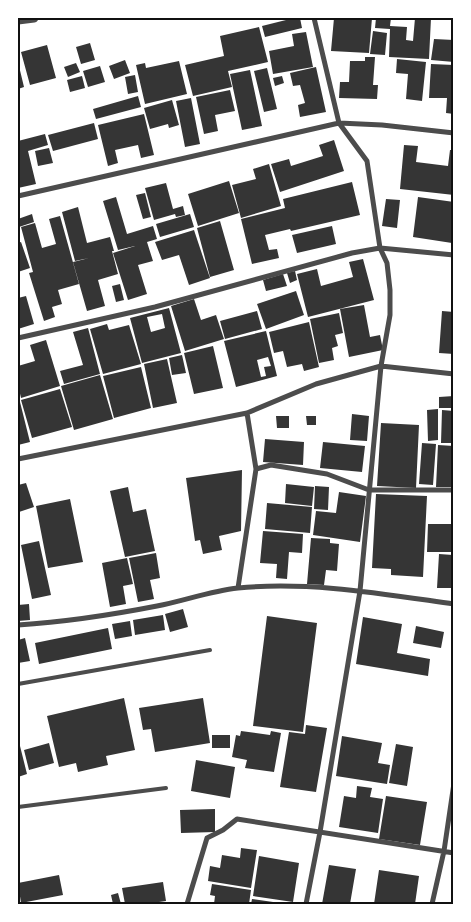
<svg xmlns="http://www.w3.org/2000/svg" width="471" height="922" font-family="Spectral,serif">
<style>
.building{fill:#353535;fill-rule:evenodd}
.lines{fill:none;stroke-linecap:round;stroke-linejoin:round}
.service{stroke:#4c4c4c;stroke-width:4}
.minor{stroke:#4c4c4c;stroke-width:5}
.tertiary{stroke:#4c4c4c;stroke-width:9}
.neatline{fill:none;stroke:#111;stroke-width:2}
</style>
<rect width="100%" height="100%" fill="#fff"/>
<path class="building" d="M 294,18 L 300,18 L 302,28 L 265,37 L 262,26 Z
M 334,18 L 372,18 L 369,53 L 331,51 Z
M 376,18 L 391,18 L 390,26 L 407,27 L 406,40 L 413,41 L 415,18 L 431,18 L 429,59 L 389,57 L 390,29 L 375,28 Z
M 259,27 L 268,62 L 228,71 L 232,87 L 193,96 L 185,65 L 224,56 L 220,36 Z
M 373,31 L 387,33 L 385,55 L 370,54 Z
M 306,32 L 313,67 L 273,74 L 269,51 L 294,46 L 292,34 Z
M 434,39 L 454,40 L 454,62 L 431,60 Z
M 90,43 L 95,60 L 81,64 L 76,47 Z
M 47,45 L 56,78 L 30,85 L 21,52 Z
M 365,57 L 375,57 L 373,85 L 378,85 L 377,99 L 339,98 L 340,82 L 349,82 L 350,61 L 365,61 Z
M 397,59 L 426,62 L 422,101 L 406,99 L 408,74 L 396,73 Z
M 125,60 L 130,73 L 114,79 L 109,66 Z
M 179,61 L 187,94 L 145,104 L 136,65 L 145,63 L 146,68 Z
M 18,62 L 24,87 L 18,89 Z
M 76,63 L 80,72 L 68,77 L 64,67 Z
M 431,64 L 454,65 L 454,114 L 446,113 L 447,98 L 429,98 Z
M 100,66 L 105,82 L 88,87 L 83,71 Z
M 316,67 L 326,112 L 300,117 L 298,105 L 305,103 L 300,85 L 293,86 L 290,73 Z
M 267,68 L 277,109 L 264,112 L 254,71 Z
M 250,70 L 262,126 L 242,130 L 230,74 Z
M 135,75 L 138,92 L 128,94 L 125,77 Z
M 82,76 L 85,88 L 70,92 L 67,80 Z
M 282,76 L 284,83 L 275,86 L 273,78 Z
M 230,90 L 235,111 L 215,115 L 218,131 L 204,134 L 196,97 Z
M 138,96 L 141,107 L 96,119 L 93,109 Z
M 191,98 L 200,144 L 185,147 L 176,101 Z
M 172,100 L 179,125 L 169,128 L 168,124 L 150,129 L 144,108 Z
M 144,114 L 154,155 L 141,158 L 138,145 L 115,150 L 118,163 L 108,166 L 98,125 Z
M 94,123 L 98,139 L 53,151 L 48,135 Z
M 45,134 L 48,145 L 28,151 L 36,184 L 18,188 L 18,141 Z
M 334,140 L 344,171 L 280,192 L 271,164 L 289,159 L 291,166 L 323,156 L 319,145 Z
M 404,145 L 418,146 L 416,162 L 448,166 L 450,150 L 454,150 L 454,195 L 400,189 Z
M 49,148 L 53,163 L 38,166 L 35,151 Z
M 269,164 L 281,206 L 241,218 L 232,185 L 256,179 L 253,169 Z
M 229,181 L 239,213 L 198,226 L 188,194 Z
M 352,182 L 360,215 L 291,231 L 290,229 L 265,235 L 269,250 L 277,249 L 279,258 L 252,264 L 241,219 L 285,208 L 283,199 Z
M 166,183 L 173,209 L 183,206 L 185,215 L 176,217 L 175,214 L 154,220 L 145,188 Z
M 145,193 L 151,217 L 143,219 L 136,195 Z
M 116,197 L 127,234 L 153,226 L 157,239 L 147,242 L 153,261 L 138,265 L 147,294 L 128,300 L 113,253 L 135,246 L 118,250 L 103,201 Z
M 418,197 L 454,202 L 452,243 L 413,237 Z
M 386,199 L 400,200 L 397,228 L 382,226 Z
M 78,207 L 87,243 L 110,237 L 114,251 L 112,251 L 118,274 L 98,280 L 105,306 L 87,311 L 73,262 L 89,258 L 75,261 L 62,212 Z
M 32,214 L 34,222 L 19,227 L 18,219 Z
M 190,214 L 194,227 L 160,237 L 156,224 Z
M 60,216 L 79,284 L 58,290 L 62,304 L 52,307 L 55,317 L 44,321 L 29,273 L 33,272 L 21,227 L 35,223 L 42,248 L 56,244 L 49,219 Z
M 220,221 L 234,270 L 210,277 L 197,228 Z
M 332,226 L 336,244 L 297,253 L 292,235 Z
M 194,230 L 210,278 L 189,285 L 179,255 L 162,260 L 155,242 Z
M 21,242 L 30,268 L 18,272 L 18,243 Z
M 363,259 L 374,300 L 308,317 L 297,274 L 317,269 L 321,286 L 353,277 L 349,262 Z
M 295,271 L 297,280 L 290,283 L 287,273 Z
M 283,274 L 287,286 L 266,291 L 263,280 Z
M 120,284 L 124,300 L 116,302 L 112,286 Z
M 296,291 L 304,315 L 266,329 L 257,304 Z
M 26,296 L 34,324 L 18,329 L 18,298 Z
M 194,299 L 201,320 L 216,315 L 224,339 L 185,351 L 171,306 Z
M 364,305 L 370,337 L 380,335 L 383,350 L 349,357 L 340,309 Z
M 169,308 L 181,353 L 142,363 L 130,318 ZM 162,314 L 165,328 L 151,332 L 147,317 Z
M 257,311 L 262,329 L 225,339 L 220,321 Z
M 442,311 L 454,312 L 454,354 L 439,353 Z
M 339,313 L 343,333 L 335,335 L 338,346 L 332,348 L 334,360 L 319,363 L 310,319 Z
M 309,322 L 319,367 L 304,371 L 302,364 L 287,367 L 283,351 L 274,353 L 269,332 Z
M 107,324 L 109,330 L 129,325 L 141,364 L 103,374 L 90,329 Z
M 88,328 L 100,374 L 64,384 L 60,371 L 83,365 L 73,332 Z
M 266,331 L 277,376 L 236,387 L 224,341 ZM 268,357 L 271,366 L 264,367 L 266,376 L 261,377 L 257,360 Z
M 46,340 L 60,386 L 21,398 L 18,385 L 18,366 L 35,361 L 30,345 Z
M 213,346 L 223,388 L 194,394 L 184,353 Z
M 182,355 L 186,373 L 172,375 L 169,358 Z
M 167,359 L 177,403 L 153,408 L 144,364 Z
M 141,367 L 151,408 L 114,418 L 103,376 Z
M 100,375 L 113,419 L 74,430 L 61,386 Z
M 60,389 L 72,427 L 32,438 L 21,400 Z
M 454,396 L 454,408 L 439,408 L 439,397 Z
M 20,402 L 30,442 L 18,445 L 18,403 Z
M 438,409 L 438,440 L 428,441 L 427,410 Z
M 442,410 L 454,411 L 454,443 L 441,443 Z
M 352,414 L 369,416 L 367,441 L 350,440 Z
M 276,416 L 289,416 L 289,428 L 277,428 Z
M 306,416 L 316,416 L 316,425 L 307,425 Z
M 381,423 L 419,425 L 416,488 L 377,486 Z
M 265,439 L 304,442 L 303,465 L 263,462 Z
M 323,442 L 365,446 L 362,472 L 320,468 Z
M 422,443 L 436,444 L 433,485 L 419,484 Z
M 438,445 L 454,446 L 454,487 L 436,487 Z
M 242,470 L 241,531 L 219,536 L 222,550 L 203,554 L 200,540 L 195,541 L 186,478 Z
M 26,483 L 34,507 L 19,512 L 18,507 L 18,485 Z
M 286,484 L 314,487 L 312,506 L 285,503 Z
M 315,486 L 329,487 L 328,510 L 314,509 Z
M 128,487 L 133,512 L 146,509 L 155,551 L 125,557 L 110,491 Z
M 339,492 L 366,496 L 360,542 L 313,535 L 316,511 L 336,513 Z
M 376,494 L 427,496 L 423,577 L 391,575 L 391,569 L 372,568 Z
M 70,499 L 83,562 L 48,568 L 36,506 Z
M 267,503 L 312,507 L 310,533 L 265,529 Z
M 428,524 L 454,524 L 454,552 L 427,552 Z
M 263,531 L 303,534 L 302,553 L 289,552 L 287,579 L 276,578 L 277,564 L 260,563 Z
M 311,538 L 330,539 L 330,543 L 339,544 L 337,571 L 326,570 L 324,585 L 307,584 Z
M 39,541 L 51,595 L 32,599 L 21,545 Z
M 156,553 L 160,578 L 150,580 L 154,599 L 138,602 L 129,558 Z
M 439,554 L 453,555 L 452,588 L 437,588 Z
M 127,558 L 133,584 L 123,586 L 126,604 L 110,607 L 102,563 Z
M 29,604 L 30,620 L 18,621 L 18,605 Z
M 183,609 L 188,627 L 170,632 L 165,614 Z
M 163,615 L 165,630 L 135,635 L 133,620 Z
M 267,616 L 317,623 L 303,732 L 253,726 Z
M 363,617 L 402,624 L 397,653 L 430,659 L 428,676 L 356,664 Z
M 130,621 L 132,636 L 115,639 L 112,624 Z
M 416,626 L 444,632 L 441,648 L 413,643 Z
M 108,628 L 112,649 L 39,664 L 35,643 Z
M 25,638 L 30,661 L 18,663 L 18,640 Z
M 124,698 L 135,750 L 106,756 L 108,765 L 78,772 L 76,763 L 59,767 L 47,716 Z
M 203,698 L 210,743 L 155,752 L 151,729 L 143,730 L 139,708 Z
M 306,725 L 327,728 L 316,792 L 280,787 L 289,732 L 305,734 Z
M 241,731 L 270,735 L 271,731 L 281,733 L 274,772 L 245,768 L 247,760 L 232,757 L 236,735 L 240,736 Z
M 212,735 L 230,735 L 230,748 L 212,748 Z
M 342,736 L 382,743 L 378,763 L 390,765 L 387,784 L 336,776 Z
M 18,738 L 27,774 L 18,777 Z
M 49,743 L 54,763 L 29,770 L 24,750 Z
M 396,744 L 413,747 L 407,786 L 389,783 Z
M 196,760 L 235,767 L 230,798 L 191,791 Z
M 357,786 L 372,788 L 370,797 L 383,799 L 378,833 L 339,827 L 344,796 L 356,798 Z
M 386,796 L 427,802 L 420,845 L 379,839 Z
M 215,809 L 215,832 L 181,833 L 180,810 Z
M 241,848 L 257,850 L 251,888 L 208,881 L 210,866 L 220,868 L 222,855 L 240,858 Z
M 259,856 L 299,863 L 293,902 L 253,896 Z
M 329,865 L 356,869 L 350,904 L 322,904 Z
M 379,870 L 419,876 L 415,904 L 374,904 Z
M 59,875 L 63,895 L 21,903 L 18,883 Z
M 163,882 L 166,901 L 145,904 L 125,904 L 122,888 Z
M 212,884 L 251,890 L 249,904 L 214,904 L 215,896 L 210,895 Z
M 118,893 L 121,904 L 113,904 L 111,895 Z
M 252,899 L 280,903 L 280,904 L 251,904 Z"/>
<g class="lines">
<path class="service" d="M 18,684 L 210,650
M 18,807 L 166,788"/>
<path class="minor" d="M 18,196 L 339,123 L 382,125 L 454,133
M 18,338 L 155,307 L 352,253 L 380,248 L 454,255
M 18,459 L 247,413 L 316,384 L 381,366 L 454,374
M 256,469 L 271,465 L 327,474 L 369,490 L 454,490
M 238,588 L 256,469 L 247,413
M 18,625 C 64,622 111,615 157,606 C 184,601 210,591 238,588 C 310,581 383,594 454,604
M 187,904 L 207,838 L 223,830 L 237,819 L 454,853
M 306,904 L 320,832 L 360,591 L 381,366 L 390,315 L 390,290 L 387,263 L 380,248 L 367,161 L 339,123 L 314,18
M 432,904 L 444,851 L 454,783"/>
<path class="tertiary" d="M 18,20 L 34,18"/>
</g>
<rect width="471" height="922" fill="none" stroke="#ffffff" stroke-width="38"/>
<rect x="19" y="19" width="433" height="884" class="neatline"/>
</svg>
